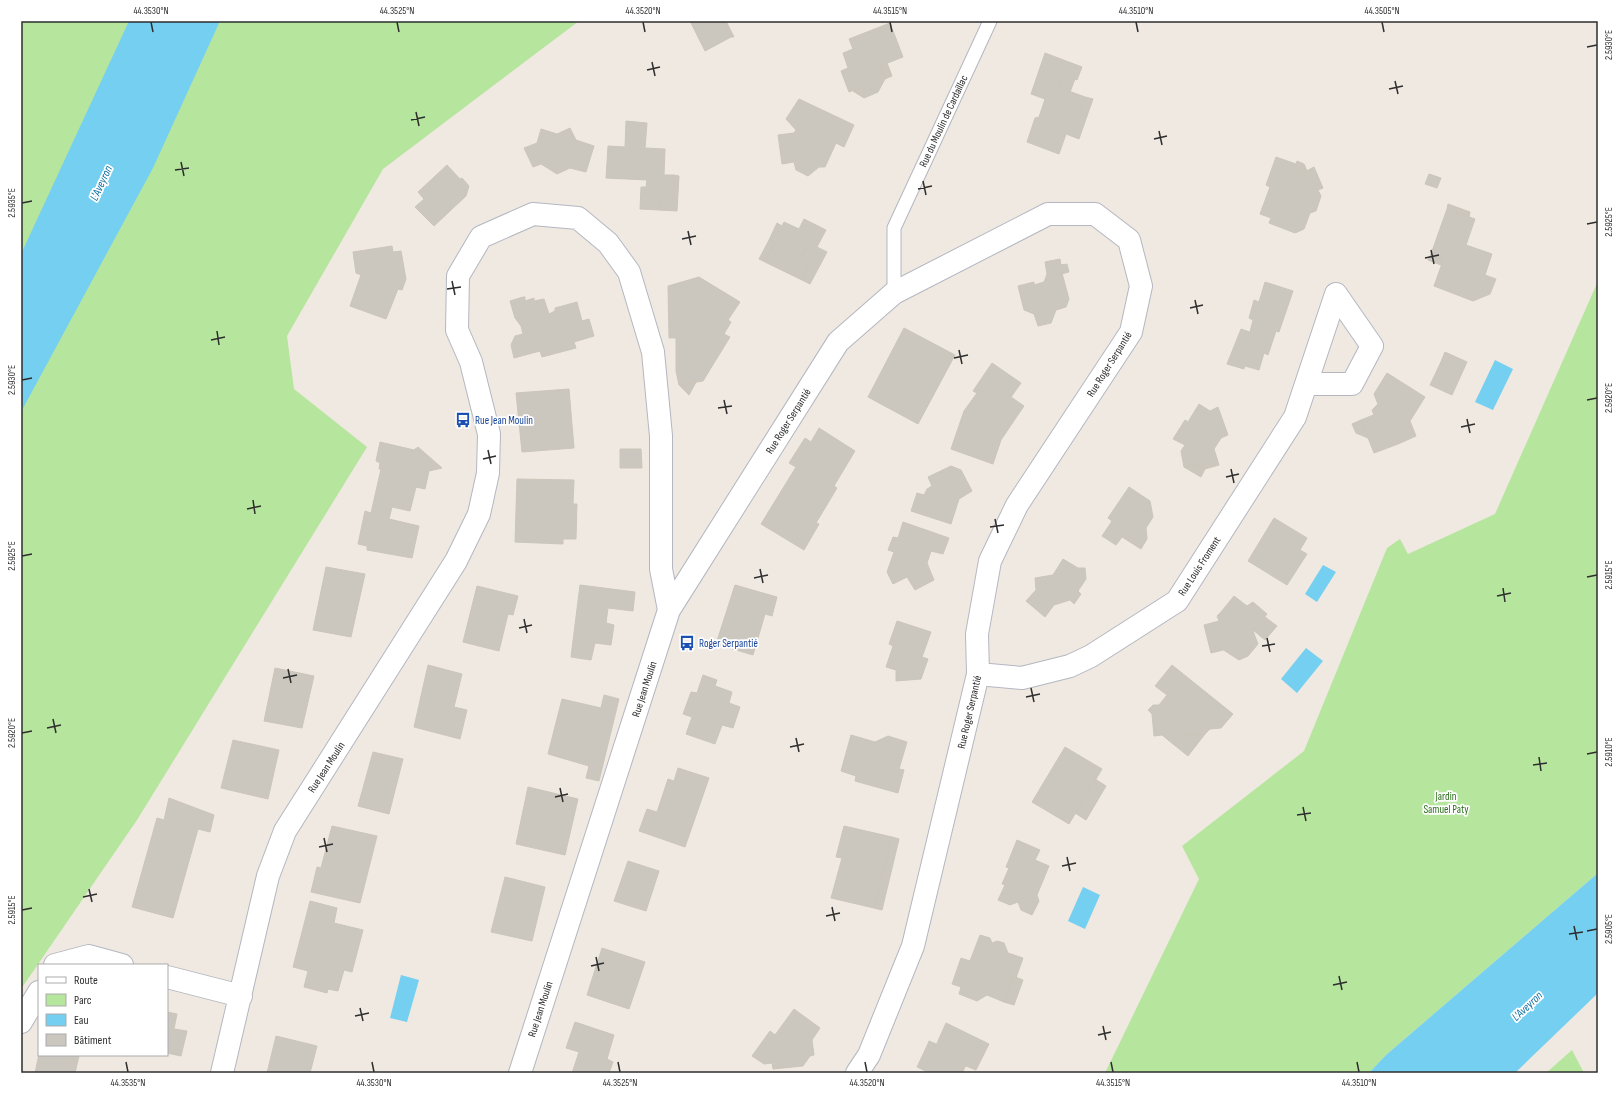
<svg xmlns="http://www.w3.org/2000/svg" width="1619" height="1094" font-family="'Sofia Sans Condensed',sans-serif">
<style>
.green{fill:#b6e59e}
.water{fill:#75cff0}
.building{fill:#cbc7bf;stroke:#cbc5ba}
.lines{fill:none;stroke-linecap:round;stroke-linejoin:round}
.service-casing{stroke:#b4b7c1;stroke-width:15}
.minor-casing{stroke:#b4b7c1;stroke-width:24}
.service{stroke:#fff;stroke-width:13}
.minor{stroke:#fff;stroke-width:22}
.ticks{fill:none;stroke:#2e2e2e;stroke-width:1.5}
.labels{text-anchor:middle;stroke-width:3.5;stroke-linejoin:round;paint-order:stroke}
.street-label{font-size:11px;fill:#2e2e2e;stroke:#fff}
.transit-label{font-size:11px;fill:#164399;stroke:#fff;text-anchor:start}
.park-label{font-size:11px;fill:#2c6e1b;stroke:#fff}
.water-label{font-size:12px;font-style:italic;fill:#0d6fa3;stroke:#fff}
.neatline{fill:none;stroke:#2e2e2e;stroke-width:1.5}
.ticks-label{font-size:10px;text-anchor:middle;fill:#2e2e2e}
</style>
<rect width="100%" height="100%" fill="#efe9e1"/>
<path class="green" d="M 21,21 L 579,21 L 383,169 L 287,336 L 294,389 L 367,447 L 137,820 L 21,989 Z
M 1598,281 L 1598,873 L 1386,1055 L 1369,1073 L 1105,1073 L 1199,879 L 1182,846 L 1304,751 L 1387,548 L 1400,539 L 1408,554 L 1495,514 Z
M 1572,1050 L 1584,1073 L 1546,1073 Z"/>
<path class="water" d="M 129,21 L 220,21 L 153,168 L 21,412 L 21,254 Z
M 1495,360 L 1513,369 L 1493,410 L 1475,402 Z
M 1323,565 L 1336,572 L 1317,602 L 1305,594 Z
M 1306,648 L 1323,661 L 1297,693 L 1281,679 Z
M 1598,873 L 1598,993 L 1515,1073 L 1369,1073 L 1386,1055 Z
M 1083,887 L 1100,895 L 1085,929 L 1068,921 Z
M 401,975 L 419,980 L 407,1022 L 390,1018 Z"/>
<path class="building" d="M 690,21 L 724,21 L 731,37 L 705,51 Z
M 724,21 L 726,21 L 734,37 L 731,37 Z
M 890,23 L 903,57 L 880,66 L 885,79 L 878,92 L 865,86 L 849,92 L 841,71 L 848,68 L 843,53 L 853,49 L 849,39 Z
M 1045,53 L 1082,67 L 1077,80 L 1063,75 L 1058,87 L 1085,97 L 1079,113 L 1087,116 L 1079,139 L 1066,134 L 1059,154 L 1027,142 L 1035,118 L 1039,117 L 1045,99 L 1031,94 Z
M 887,63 L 892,76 L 885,79 L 880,66 Z
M 1063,75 L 1075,79 L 1070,92 L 1058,87 Z
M 865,86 L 878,92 L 864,98 L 853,91 Z
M 1085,97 L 1093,99 L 1087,116 L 1079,113 Z
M 799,99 L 854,125 L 844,147 L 836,143 L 825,167 L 819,167 L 808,176 L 796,170 L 794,162 L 782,164 L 778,135 L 794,133 L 796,130 L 786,119 Z
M 626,121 L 647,123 L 645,148 L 665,149 L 664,175 L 674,175 L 673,200 L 660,200 L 659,210 L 640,209 L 641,187 L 646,187 L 647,180 L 606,178 L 608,146 L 625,147 Z
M 570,128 L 576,140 L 594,146 L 586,172 L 570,168 L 557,174 L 541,164 L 533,167 L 524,148 L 537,143 L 541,129 L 557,134 Z
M 1276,157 L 1296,164 L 1294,171 L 1301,174 L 1314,167 L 1323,188 L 1318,190 L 1321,196 L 1316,211 L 1310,213 L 1304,229 L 1295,233 L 1269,223 L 1271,218 L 1260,214 L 1270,187 L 1266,185 Z
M 1297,161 L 1304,164 L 1307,171 L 1301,174 L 1294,171 Z
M 447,165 L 460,179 L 462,178 L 469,186 L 466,196 L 434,226 L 415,207 L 424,199 L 418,192 Z
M 1429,174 L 1441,178 L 1437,188 L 1425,184 Z
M 674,175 L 679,176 L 677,211 L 659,210 L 660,200 L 673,200 Z
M 1448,204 L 1470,212 L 1469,217 L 1447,209 Z
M 1447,209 L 1475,219 L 1466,245 L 1492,254 L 1485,275 L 1496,279 L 1490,294 L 1473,301 L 1434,286 L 1444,258 L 1431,254 Z
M 804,219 L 826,230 L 817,247 L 809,243 L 801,258 L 810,263 L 802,280 L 765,262 L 775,243 L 769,240 L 777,223 L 782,226 L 784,222 L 799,229 Z
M 769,240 L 775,243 L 765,262 L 759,259 Z
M 809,243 L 827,252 L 810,284 L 802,280 L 810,263 L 801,258 Z
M 392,246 L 393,252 L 401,251 L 406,279 L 402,290 L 398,289 L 386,319 L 350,306 L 361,275 L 356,273 L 353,252 Z
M 1431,254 L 1444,258 L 1441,265 L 1428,260 Z
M 1060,259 L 1061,265 L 1067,264 L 1069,272 L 1053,276 L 1047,274 L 1045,262 Z
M 1062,273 L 1069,299 L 1066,307 L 1056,310 L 1051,323 L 1038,326 L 1034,314 L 1024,310 L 1018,286 L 1034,282 L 1034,285 L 1044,282 L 1047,274 L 1053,276 Z
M 699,277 L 740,302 L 728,320 L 731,322 L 724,334 L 730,337 L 703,381 L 679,385 L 676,371 L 676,338 L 669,338 L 668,286 Z
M 1265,282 L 1293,291 L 1279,332 L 1276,331 L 1268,355 L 1264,353 L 1259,370 L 1245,366 L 1244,369 L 1227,364 L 1241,329 L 1250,332 L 1253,320 L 1249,318 L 1254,300 L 1259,302 Z
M 523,297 L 525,297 L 525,301 L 534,298 L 534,301 L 544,299 L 549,314 L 555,311 L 555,308 L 577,302 L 582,321 L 589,319 L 594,336 L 574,342 L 576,348 L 542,357 L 540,351 L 514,358 L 511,345 L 515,336 L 523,334 L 521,326 L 515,318 L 510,301 Z
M 904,328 L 955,355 L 918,424 L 868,397 Z
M 1445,352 L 1467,362 L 1462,373 L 1440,364 Z
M 992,363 L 1021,383 L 1011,397 L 1024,406 L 1001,440 L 993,464 L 951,449 L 964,411 L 977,393 L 973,391 Z
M 1440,364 L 1462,373 L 1452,395 L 1430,385 Z
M 1387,373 L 1425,397 L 1410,421 L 1412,426 L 1393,434 L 1398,444 L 1374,453 L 1361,420 L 1381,412 L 1374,394 Z
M 696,382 L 689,395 L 679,385 Z
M 569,389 L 574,448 L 522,452 L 516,393 Z
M 1199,404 L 1210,411 L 1218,407 L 1228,435 L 1221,438 L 1214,449 L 1219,465 L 1205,469 L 1197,465 L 1184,467 L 1181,451 L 1185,445 L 1173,439 L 1185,420 L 1188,422 Z
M 1378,404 L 1381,412 L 1374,415 L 1372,410 Z
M 1361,420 L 1368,438 L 1356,433 L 1352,424 Z
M 1412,426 L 1416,436 L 1398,444 L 1393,434 Z
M 819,428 L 855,451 L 834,486 L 837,488 L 816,523 L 819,524 L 804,550 L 761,524 L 796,467 L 789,463 L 805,438 L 811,442 Z
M 380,442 L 414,450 L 418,447 L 442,468 L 429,471 L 425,489 L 416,487 L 410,511 L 392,507 L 389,519 L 419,526 L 412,558 L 367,550 L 367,546 L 358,544 L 365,511 L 371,513 L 381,469 L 379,469 L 380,463 L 376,461 Z
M 620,449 L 641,449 L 642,468 L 620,468 Z
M 1197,465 L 1205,469 L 1201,477 L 1184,467 Z
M 951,466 L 961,470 L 972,491 L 959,499 L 951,524 L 911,511 L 917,493 L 924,495 L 927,489 L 932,486 L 928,477 Z
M 517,479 L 574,480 L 573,504 L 577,504 L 576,539 L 563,539 L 563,544 L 515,542 Z
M 1129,487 L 1150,501 L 1153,517 L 1146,528 L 1147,539 L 1141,549 L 1122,537 L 1116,545 L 1102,536 L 1112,521 L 1108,518 Z
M 1274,518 L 1307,538 L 1300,550 L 1307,554 L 1287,585 L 1248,561 Z
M 903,522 L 949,538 L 943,554 L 931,551 L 927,563 L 934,580 L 915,590 L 907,577 L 893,584 L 887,572 L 894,552 L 888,550 L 893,537 L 898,538 Z
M 1063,559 L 1078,568 L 1085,568 L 1086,579 L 1078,591 L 1081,594 L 1074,604 L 1070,600 L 1054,605 L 1045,617 L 1026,601 L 1036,590 L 1035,578 L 1053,575 Z
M 326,567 L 365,574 L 351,637 L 313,630 Z
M 580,585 L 635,592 L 633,611 L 608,608 L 606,623 L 614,625 L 611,645 L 595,643 L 591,660 L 571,657 Z
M 735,585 L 777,597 L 772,616 L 765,614 L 753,655 L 716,644 Z
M 477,586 L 518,596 L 513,615 L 508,614 L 499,651 L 463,642 Z
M 1234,596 L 1247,606 L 1253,602 L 1267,614 L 1253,631 L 1258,644 L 1248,656 L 1239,660 L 1219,647 L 1210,649 L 1204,625 L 1223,620 L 1226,617 L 1221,612 Z
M 1221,612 L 1226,617 L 1223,620 L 1219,621 L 1217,616 Z
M 1265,617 L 1277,626 L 1265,640 L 1253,630 Z
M 897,621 L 931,632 L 922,657 L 928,659 L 921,679 L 896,681 L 896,670 L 886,667 L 893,646 L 889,644 Z
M 1219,647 L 1223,650 L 1211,653 L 1210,649 Z
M 428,665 L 462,674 L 454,707 L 467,710 L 460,739 L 414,727 Z
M 1172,665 L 1233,714 L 1221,728 L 1210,729 L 1205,734 L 1179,736 L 1173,744 L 1162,735 L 1154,736 L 1152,714 L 1148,710 L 1153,705 L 1159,705 L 1167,695 L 1155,686 Z
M 275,668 L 314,676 L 302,728 L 264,721 Z
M 703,675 L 717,680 L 715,686 L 732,692 L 729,703 L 740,707 L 733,728 L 722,725 L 715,744 L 686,734 L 692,717 L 683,714 L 691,692 L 697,693 Z
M 604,695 L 619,699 L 599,781 L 586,778 L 589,766 L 548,754 L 562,699 L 601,708 Z
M 1205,734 L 1188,756 L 1173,744 L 1179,736 Z
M 851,735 L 875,742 L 888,736 L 907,742 L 899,769 L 904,770 L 898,793 L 855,781 L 856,776 L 841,771 Z
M 233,740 L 279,750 L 268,799 L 221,788 Z
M 1065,747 L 1102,769 L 1069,824 L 1032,802 Z
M 373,752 L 403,759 L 389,814 L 358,806 Z
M 678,768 L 709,778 L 685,847 L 639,831 L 647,809 L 657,812 L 668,779 L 674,781 Z
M 1095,779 L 1106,786 L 1086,820 L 1075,813 Z
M 528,787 L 578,799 L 565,855 L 516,844 Z
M 169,798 L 214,815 L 210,832 L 198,829 L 173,918 L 132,907 L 157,818 L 164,820 Z
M 332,826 L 377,836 L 360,903 L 311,892 L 317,867 L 321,868 Z
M 844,826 L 892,837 L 874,908 L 831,898 L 842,858 L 836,857 Z
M 892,837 L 899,839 L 882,910 L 874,908 Z
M 1017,840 L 1040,850 L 1035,860 L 1049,866 L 1037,895 L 1039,901 L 1032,915 L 1021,910 L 1018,902 L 1010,905 L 998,900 L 1005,885 L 1002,884 L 1009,868 L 1006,867 Z
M 628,861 L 659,871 L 646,911 L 614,901 Z
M 505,877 L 545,887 L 532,941 L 491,932 Z
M 310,901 L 337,908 L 334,923 L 363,930 L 352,972 L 344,970 L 338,991 L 328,989 L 327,993 L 304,987 L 308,971 L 293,967 Z
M 980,935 L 990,938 L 992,943 L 997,941 L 1004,943 L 1008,953 L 1023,958 L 1016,978 L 1013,976 L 1004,1002 L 987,995 L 977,1001 L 959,994 L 961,987 L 952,984 L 961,958 L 970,961 Z
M 602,948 L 645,962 L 629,1009 L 587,995 Z
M 1013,976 L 1023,980 L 1014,1005 L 1004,1002 Z
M 794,1009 L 820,1028 L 812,1040 L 814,1055 L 810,1056 L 803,1066 L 773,1069 L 772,1063 L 764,1064 L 752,1056 L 770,1031 L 775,1035 Z
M 167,1012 L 177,1014 L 174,1029 L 187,1031 L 181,1056 L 167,1053 Z
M 575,1022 L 614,1035 L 607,1059 L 613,1062 L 609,1073 L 572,1073 L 579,1052 L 566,1048 Z
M 946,1023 L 989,1044 L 979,1064 L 969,1059 L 962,1073 L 930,1073 L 917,1067 L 927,1046 L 934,1050 Z
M 276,1036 L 317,1046 L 310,1073 L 267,1073 Z
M 929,1041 L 936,1044 L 934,1050 L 927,1046 Z
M 39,1054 L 79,1056 L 75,1073 L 35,1073 Z
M 969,1059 L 979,1064 L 976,1070 L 966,1066 Z"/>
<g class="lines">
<defs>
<path id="service" d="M 894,293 L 894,228 L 990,21"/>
<path id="minor" d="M 669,610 L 838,342 L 894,293 L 1048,214 L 1095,214 L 1129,240 L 1141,286 L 1131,332 L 1017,505 L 990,561 L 977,634 L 978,674 L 913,946 L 869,1055 L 857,1073
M 978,674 L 1022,678 L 1070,666 L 1091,656 L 1177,601 L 1295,417 L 1336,294 L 1372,346 L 1352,384 L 1306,384
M 55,965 L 89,956 L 122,965
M 167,977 L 241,996
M 21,1022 L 39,992
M 222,1073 L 268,876 L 285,831 L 456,561 L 479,514 L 488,473 L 489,434 L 471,362 L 457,330 L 458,276 L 481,237 L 533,214 L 578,218 L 608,243 L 629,272 L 653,352 L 661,436 L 661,569 L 669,610 L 520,1073"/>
</defs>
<use href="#service" class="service-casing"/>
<use href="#minor" class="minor-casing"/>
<use href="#service" class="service"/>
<use href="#minor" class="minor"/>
</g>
<path class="ticks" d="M 151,22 L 153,32M 397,22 L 399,32M 643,22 L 645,32M 890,22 L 892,32M 1136,22 L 1138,32M 1382,22 L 1384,32M 1587,47 L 1597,45M 652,62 L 655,76M 647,70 L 660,67M 1395,81 L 1398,94M 1389,89 L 1403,86M 416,112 L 419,126M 411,120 L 425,117M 1159,131 L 1162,145M 1154,139 L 1167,136M 181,162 L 184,176M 175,170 L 189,168M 923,181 L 926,195M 918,189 L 932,186M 22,203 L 32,201M 1587,224 L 1597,222M 688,231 L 691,245M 682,239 L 696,236M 1431,250 L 1434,264M 1425,258 L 1439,255M 452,281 L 455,295M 447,289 L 461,287M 1195,300 L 1198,314M 1190,308 L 1203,305M 217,331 L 219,345M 211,340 L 225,337M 959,350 L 962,364M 954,358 L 968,355M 22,380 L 32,378M 724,400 L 727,414M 1587,400 L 1597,398M 718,408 L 732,406M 1467,419 L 1470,433M 1461,427 L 1475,424M 488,450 L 491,464M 483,459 L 496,456M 1231,469 L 1234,483M 1226,477 L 1239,474M 253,500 L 255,514M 247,509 L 261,506M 995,519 L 998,533M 990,527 L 1004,525M 22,556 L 32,554M 760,569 L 763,583M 1587,577 L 1597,575M 754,578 L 768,575M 1503,588 L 1505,602M 1497,596 L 1511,593M 524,619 L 527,633M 519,628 L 532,625M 1267,638 L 1270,652M 1262,646 L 1275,644M 288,669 L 291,683M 283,678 L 297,675M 1031,688 L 1034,702M 1026,697 L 1040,694M 53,719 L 56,733M 47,728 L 61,725M 22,733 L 32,731M 796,738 L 799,752M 790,747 L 804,744M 1587,754 L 1597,752M 1539,757 L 1541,771M 1533,765 L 1547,763M 560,788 L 563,802M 555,797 L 568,794M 1303,807 L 1306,821M 1297,815 L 1311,813M 324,838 L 327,852M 319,847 L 333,844M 1067,857 L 1070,871M 1062,866 L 1076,863M 89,889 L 92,902M 83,897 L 97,894M 832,907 L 835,921M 22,910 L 32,908M 826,916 L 840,913M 1574,926 L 1577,940M 1587,931 L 1597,929M 1569,934 L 1583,932M 596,957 L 599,971M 591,966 L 604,963M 1339,976 L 1342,990M 1333,985 L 1347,982M 360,1008 L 363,1021M 355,1016 L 369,1013M 1103,1026 L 1106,1040M 1098,1035 L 1111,1032M 126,1062 L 128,1072M 372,1062 L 374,1072M 618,1062 L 620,1072M 865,1062 L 867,1072M 1111,1062 L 1113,1072M 1357,1062 L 1359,1072"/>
<defs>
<symbol id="bus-bare" viewBox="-9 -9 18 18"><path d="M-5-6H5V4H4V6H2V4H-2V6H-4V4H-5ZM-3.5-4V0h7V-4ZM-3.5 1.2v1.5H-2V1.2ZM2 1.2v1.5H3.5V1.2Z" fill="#1a4fb4" stroke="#fff" stroke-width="2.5" paint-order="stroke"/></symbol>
</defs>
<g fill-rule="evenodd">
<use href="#bus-bare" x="452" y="409" width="22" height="22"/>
<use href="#bus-bare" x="676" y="632" width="22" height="22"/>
</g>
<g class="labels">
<g class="street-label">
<text transform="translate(943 121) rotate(-65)" y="4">Rue du Moulin de Cardaillac</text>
<text transform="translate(1109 364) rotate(-58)" y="4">Rue Roger Serpantié</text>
<text transform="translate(788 421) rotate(-58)" y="4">Rue Roger Serpantié</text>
<text transform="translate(1199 566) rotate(-57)" y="4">Rue Louis Froment</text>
<text transform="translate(644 689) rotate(-72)" y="4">Rue Jean Moulin</text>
<text transform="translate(969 712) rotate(-77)" y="4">Rue Roger Serpantié</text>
<text transform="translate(326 767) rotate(-57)" y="4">Rue Jean Moulin</text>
<text transform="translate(540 1009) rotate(-72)" y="4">Rue Jean Moulin</text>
</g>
<g class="transit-label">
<text x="475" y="424">Rue Jean Moulin</text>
<text x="699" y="647">Roger Serpantié</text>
</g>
<g class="park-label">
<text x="1446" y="800">Jardin<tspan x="1446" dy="13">Samuel Paty</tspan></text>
</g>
<g class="water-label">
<text transform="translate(101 183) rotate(-65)" y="4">L'Aveyron</text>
<text transform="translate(1527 1006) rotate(-43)" y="4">L'Aveyron</text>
</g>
</g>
<rect width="1619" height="1094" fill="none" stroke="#ffffff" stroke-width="44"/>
<rect x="38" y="964" width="130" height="92" fill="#ffffff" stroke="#ababab"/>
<rect x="46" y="977" width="20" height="6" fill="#ffffff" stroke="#ababab"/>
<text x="74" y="984" font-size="12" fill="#2e2e2e">Route</text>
<rect x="46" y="994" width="20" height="12" fill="#b6e59e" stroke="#ababab"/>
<text x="74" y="1004" font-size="12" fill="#2e2e2e">Parc</text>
<rect x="46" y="1014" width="20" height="12" fill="#75cff0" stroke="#ababab"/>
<text x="74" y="1024" font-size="12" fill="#2e2e2e">Eau</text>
<rect x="46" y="1034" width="20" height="12" fill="#cbc7bf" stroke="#ababab"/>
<text x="74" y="1044" font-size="12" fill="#2e2e2e">Bâtiment</text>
<rect x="22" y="22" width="1575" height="1050" class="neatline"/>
<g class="ticks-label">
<text x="151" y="14">44.3530°N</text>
<text x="397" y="14">44.3525°N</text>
<text x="643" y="14">44.3520°N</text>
<text x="890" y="14">44.3515°N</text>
<text x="1136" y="14">44.3510°N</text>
<text x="1382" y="14">44.3505°N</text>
<text transform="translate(1608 45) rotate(-90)" y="4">2.5930°E</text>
<text transform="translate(11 203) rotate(-90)" y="4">2.5935°E</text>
<text transform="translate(1608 222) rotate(-90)" y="4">2.5925°E</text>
<text transform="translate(11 380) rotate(-90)" y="4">2.5930°E</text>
<text transform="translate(1608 398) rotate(-90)" y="4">2.5920°E</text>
<text transform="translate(11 556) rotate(-90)" y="4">2.5925°E</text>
<text transform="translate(1608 575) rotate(-90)" y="4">2.5915°E</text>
<text transform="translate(11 733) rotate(-90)" y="4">2.5920°E</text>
<text transform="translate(1608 752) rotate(-90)" y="4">2.5910°E</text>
<text transform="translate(11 910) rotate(-90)" y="4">2.5915°E</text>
<text transform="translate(1608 929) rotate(-90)" y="4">2.5905°E</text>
<text x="128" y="1086">44.3535°N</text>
<text x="374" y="1086">44.3530°N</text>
<text x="620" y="1086">44.3525°N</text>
<text x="867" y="1086">44.3520°N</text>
<text x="1113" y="1086">44.3515°N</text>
<text x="1359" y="1086">44.3510°N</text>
</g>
</svg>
